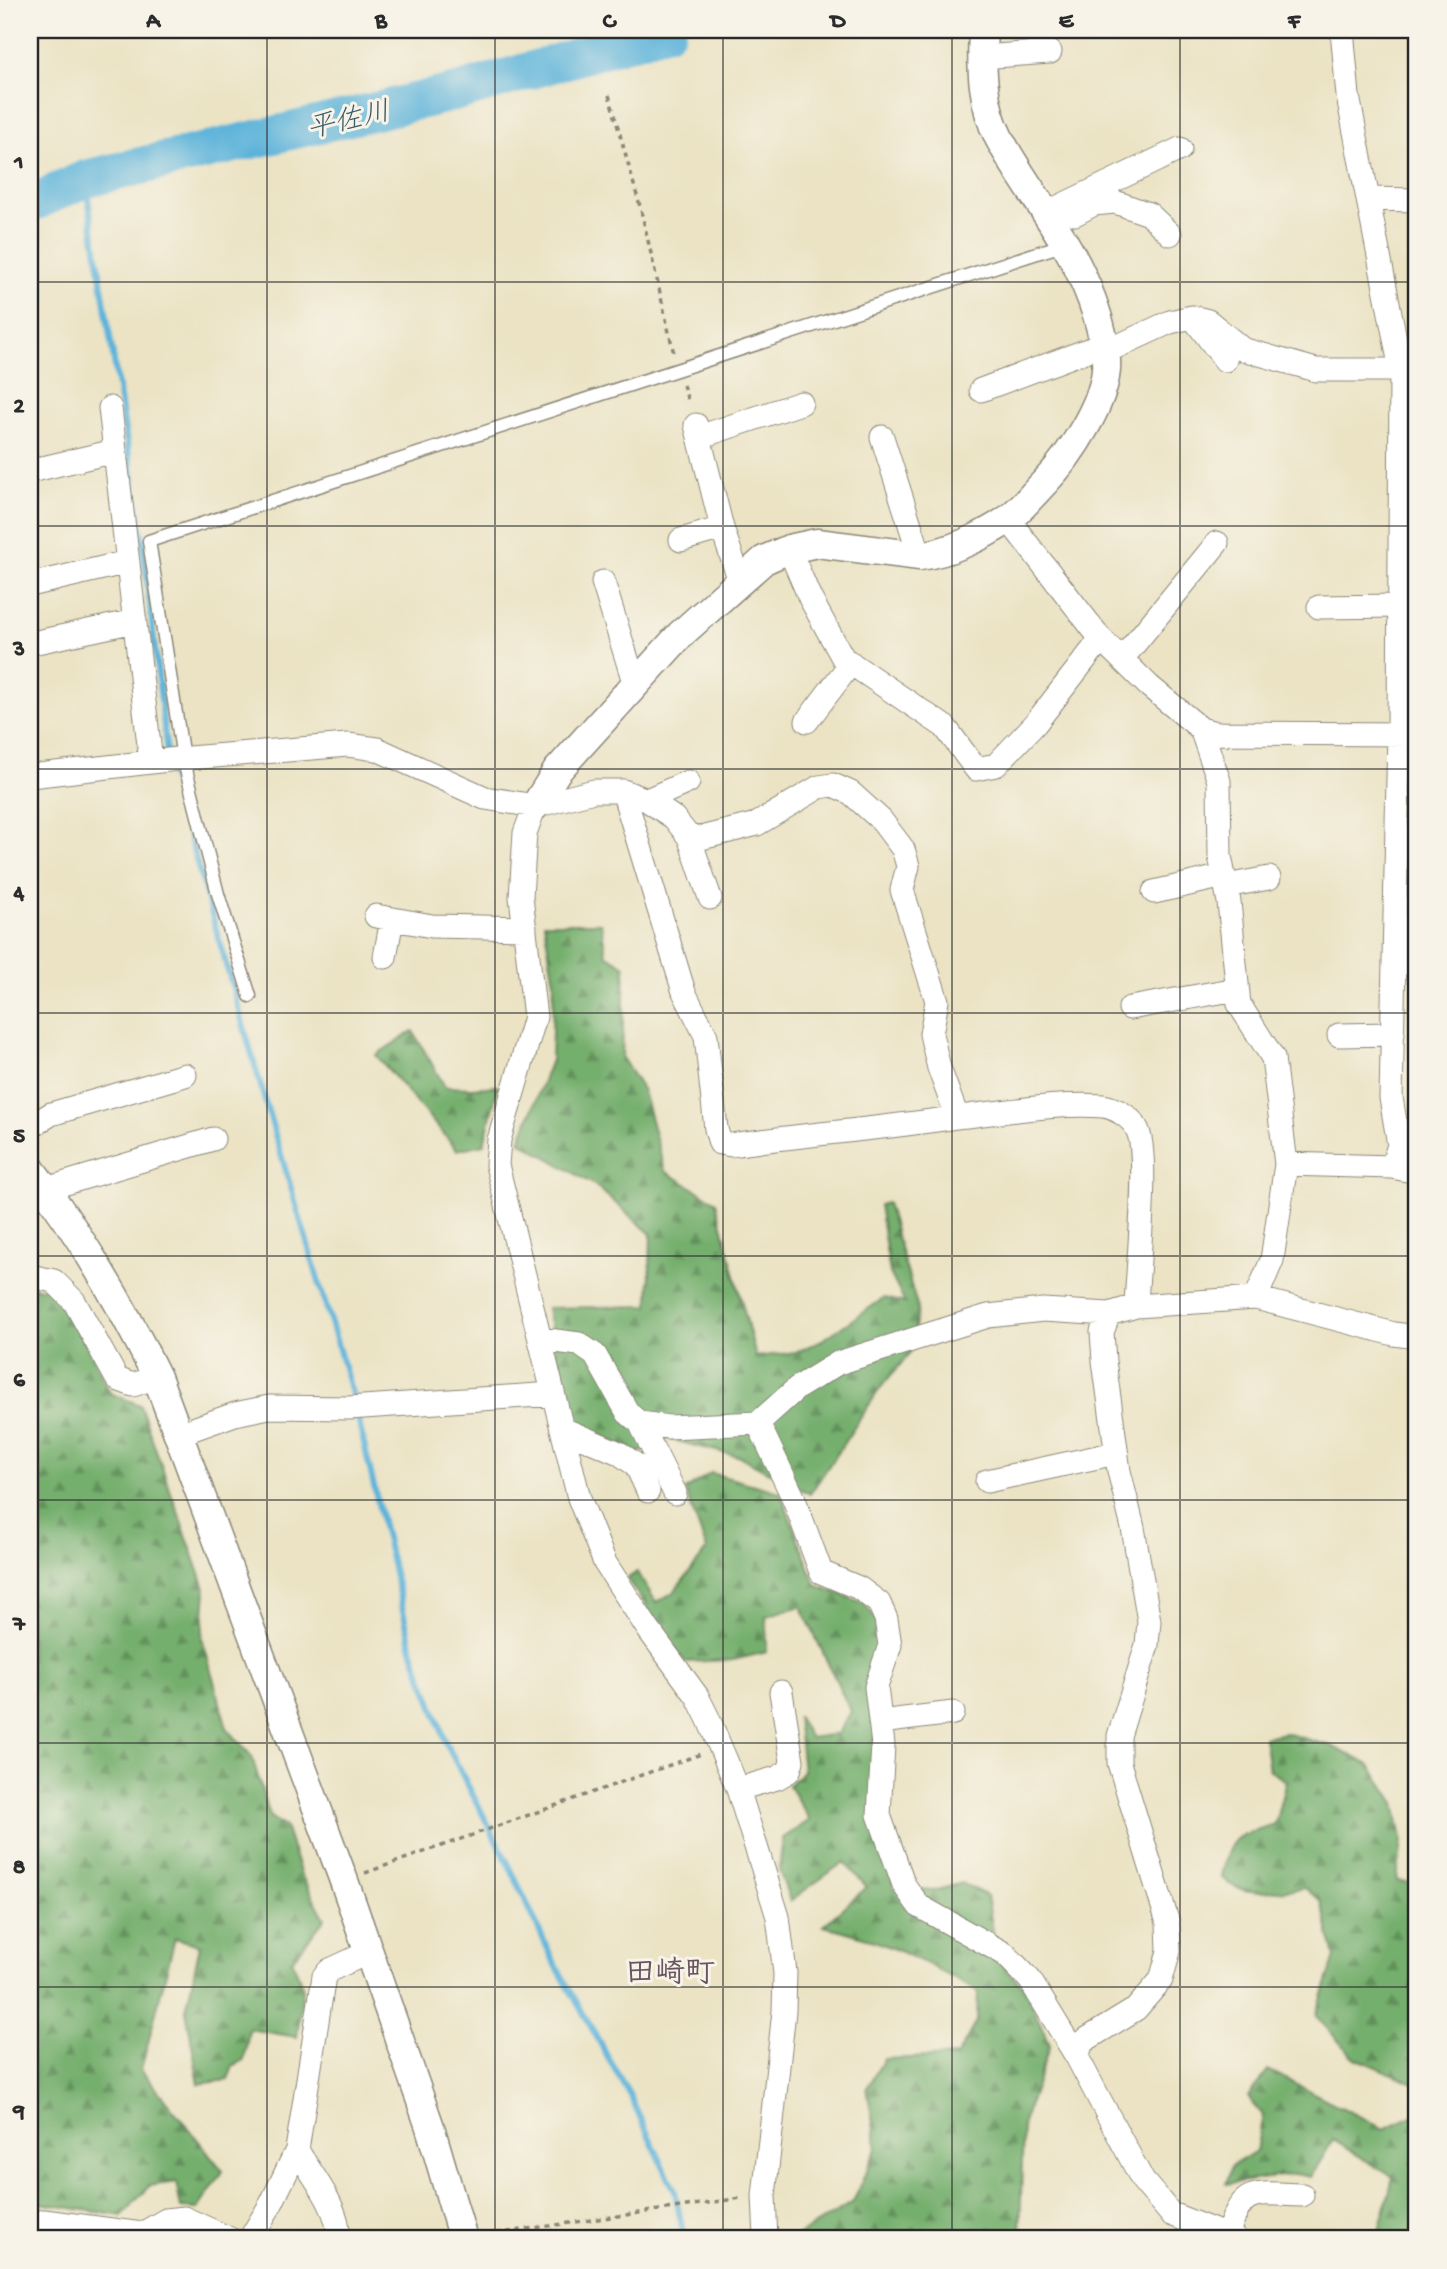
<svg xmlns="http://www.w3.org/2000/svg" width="1447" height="2269" font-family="'Gochi Hand','Klee One',sans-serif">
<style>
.forest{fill:url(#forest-firs);stroke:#506d4c;stroke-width:2}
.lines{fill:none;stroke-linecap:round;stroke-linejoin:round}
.stream{stroke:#5db4da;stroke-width:6}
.river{stroke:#5db4da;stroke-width:38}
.service-casing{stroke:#8b8778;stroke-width:15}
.minor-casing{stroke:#8b8778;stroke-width:25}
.tertiary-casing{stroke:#8b8778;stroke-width:31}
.path{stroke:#8b8778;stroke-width:3.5;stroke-dasharray:5 5;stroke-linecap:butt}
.service{stroke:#fff;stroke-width:12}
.minor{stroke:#fff;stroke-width:23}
.tertiary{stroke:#fff;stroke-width:28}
.grid{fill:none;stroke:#2b2b2b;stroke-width:2;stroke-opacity:0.55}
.labels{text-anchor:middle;stroke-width:6;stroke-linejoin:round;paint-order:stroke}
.water-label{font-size:28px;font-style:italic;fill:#3c5b68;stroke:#f7f3e8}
.quarter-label{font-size:30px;font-weight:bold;fill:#69545f;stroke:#f7f3e8}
.neatline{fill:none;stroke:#2b2b2b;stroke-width:2.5}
.grid-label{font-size:23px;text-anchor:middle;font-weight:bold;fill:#2b2b2b}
</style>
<defs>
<pattern id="forest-firs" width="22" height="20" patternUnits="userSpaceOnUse" patternTransform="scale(1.75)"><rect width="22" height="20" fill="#75af6d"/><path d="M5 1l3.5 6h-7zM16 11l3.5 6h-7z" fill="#608f5a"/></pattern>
</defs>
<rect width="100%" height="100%" fill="#f7f3e8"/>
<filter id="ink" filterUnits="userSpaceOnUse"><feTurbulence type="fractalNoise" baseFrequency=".0143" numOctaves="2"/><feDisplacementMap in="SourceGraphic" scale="14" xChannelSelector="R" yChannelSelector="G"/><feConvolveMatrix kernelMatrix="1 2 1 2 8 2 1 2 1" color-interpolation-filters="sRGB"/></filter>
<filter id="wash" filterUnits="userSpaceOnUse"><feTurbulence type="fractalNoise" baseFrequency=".00686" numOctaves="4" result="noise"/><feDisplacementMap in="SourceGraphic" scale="28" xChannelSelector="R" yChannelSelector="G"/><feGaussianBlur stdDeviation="1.57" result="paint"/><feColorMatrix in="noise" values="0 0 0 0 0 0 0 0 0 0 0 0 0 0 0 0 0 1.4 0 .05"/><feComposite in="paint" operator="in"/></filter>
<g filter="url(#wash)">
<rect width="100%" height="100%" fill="#ebe3c4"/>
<path class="forest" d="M 544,923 L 601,923 L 606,954 L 625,966 L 622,1058 L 643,1091 L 665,1171 L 716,1202 L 756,1357 L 797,1352 L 824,1339 L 884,1298 L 905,1303 L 890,1273 L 879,1205 L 887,1203 L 918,1309 L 911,1352 L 881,1387 L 810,1494 L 741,1457 L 668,1439 L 638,1453 L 572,1422 L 561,1379 L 547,1308 L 649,1306 L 651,1234 L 596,1186 L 520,1141 L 551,1060 L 554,982 Z
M 413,1031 L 445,1087 L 472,1088 L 498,1086 L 484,1144 L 457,1150 L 376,1055 Z
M 30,1287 L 48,1288 L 72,1313 L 110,1393 L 140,1405 L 206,1591 L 202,1638 L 227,1728 L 252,1757 L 270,1817 L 285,1827 L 301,1875 L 325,1919 L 292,1960 L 303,1988 L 297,2037 L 249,2029 L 244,2060 L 233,2066 L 228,2080 L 199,2084 L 186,2010 L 200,1945 L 175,1938 L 141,2070 L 223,2171 L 198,2209 L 181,2208 L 176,2182 L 149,2186 L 122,2216 L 40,2203 L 30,2194 Z
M 711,1473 L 780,1492 L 816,1585 L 864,1603 L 878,1622 L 893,1888 L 933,1891 L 962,1883 L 987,1896 L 998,1960 L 1025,1989 L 1050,2045 L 1023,2122 L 1020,2239 L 792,2239 L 853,2202 L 877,2147 L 867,2088 L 884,2059 L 957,2056 L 977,2020 L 978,1992 C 929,1964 878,1937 823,1926 L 867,1887 L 844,1862 L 790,1901 L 779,1870 L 783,1838 L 810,1820 L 789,1786 L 803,1771 L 797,1716 L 810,1738 L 837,1734 L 851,1712 L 801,1606 L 766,1616 L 767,1652 L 733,1660 L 685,1662 L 627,1579 L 637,1572 L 656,1602 L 673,1593 L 707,1550 L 685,1490 Z
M 1285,1733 L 1331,1746 L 1370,1765 L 1395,1803 L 1402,1839 L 1397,1881 L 1417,1884 L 1417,2085 L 1353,2057 L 1316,2016 L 1335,1957 L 1321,1900 L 1304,1888 C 1276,1891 1242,1899 1221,1877 C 1229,1834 1237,1836 1275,1824 L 1286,1781 L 1269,1770 L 1264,1737 Z
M 1268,2070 L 1384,2129 L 1417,2114 L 1417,2239 L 1377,2239 L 1393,2177 L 1333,2140 L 1311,2177 L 1295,2174 L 1226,2184 L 1232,2166 L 1256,2151 L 1263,2115 L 1248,2097 Z"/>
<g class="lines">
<path class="stream" d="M 85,179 L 143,544 L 167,754
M 169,765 L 266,1104 L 353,1397 L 412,1649 L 447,1745 L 510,1867 L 553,1960 L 630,2096 L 675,2191 L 684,2239"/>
<path class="river" d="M 30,204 L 85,179 L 461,91 L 667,30"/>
</g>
</g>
<g filter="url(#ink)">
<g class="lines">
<defs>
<path id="service" d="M 250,996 L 218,894 L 183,758 L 149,541 L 1065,244"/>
<path id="minor" d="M 982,57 L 1050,52
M 1368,199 L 1417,200
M 1046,213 L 1180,149
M 1075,214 L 1094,204 L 1115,202 L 1149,214 L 1170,234
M 1197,323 L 1225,360
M 1105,352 L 1170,322 L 1192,317 L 1208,321 L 1242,349 L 1316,370 L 1414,370
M 981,390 L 1104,344
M 110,408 L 151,762
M 696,425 L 722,528 L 740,581
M 699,437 L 801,403
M 882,437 L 920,556
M 30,471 L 115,451
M 1008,519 L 1101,639 L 1149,686 L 1201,729 L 1216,733 L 1417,734
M 681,540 L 722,528
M 789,549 L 810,598 L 843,658 L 945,727 L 976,769 L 996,765 L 1035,724 L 1101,639
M 603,582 L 635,685
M 30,585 L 128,562
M 1319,607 L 1400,606
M 37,642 L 135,621
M 1122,659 L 1217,543
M 807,721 L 851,663
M 1201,729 L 1219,781 L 1220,856 L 1229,902 L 1239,1004 L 1273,1058 L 1286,1164 L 1272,1260 L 1256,1298
M 30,776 L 177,759 L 348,745 L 377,749 L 485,798 L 535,806 L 594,791 L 623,791 L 647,800 L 674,818 L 689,837 L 701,838 L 757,824 L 819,787 L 833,785 L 851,793 L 881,820 L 903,849 L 908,866 L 902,890 L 937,1001 L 931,1034 L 939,1068 L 957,1117 C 1001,1113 1059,1102 1103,1106 C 1116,1108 1131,1117 1137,1129 C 1150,1152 1137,1274 1136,1306
M 623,791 L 684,992 L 706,1036 L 716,1129 L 720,1143 L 731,1145 C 807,1134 882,1129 957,1117
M 647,800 L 688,782
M 535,806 L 525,833 L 521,897 L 535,1017 L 499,1140 L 497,1165 L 579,1498 L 605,1563 L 648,1629 L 697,1696 L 708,1718 L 738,1789 L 778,1917 L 785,1973 L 784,2011 L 764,2196 L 766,2239
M 689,837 L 710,898
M 1226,886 L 1269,878
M 1154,892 L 1224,876
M 376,916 L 432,926 L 525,928
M 385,957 L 392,919
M 1394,963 L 1417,963
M 1130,1008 L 1237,989
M 1339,1035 L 1393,1034
M 30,1127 L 51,1114 L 185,1075
M 1286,1164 L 1392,1167 L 1399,1145 L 1391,1098 L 1399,733 L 1401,370 L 1348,96 L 1342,30
M 1392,1167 L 1417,1172
M 46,1189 L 213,1139
M 30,1276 L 54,1281 L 74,1301 L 117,1379 L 133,1385 L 157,1377
M 1109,1314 L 1102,1332 L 1104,1361 L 1119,1471 L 1133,1528 L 1149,1621 L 1147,1645 L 1119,1736 L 1119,1763 L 1168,1923 L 1169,1951 L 1161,1980 L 1136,2009 L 1082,2042 L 1077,2057 L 1143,2181 L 1171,2214 L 1235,2239
M 540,1339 L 579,1344 L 595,1355 L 628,1413 L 640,1423 L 668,1427 L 758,1423 L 797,1388 L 838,1363 L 988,1316 L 1043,1310 L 1109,1314 L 1136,1306 L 1256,1298 L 1394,1334 L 1417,1337
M 640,1423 L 675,1493
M 758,1423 L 794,1499 L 821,1572 L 859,1588 L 879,1603 L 886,1619 L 890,1645 L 876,1687 L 883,1745 L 879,1815 L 904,1885 L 919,1906 L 1005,1954 L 1030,1980 L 1077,2057
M 563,1429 L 619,1453 L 636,1465 L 648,1491
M 179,1434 L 235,1414 L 269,1407 L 349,1408 L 553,1394
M 987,1481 L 1116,1453
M 880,1722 L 953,1713
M 738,1789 L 777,1778 L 789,1771 L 792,1761 L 781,1692
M 30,2229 L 33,2224 L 44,2221 L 142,2234 L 166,2220 L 184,2218 L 230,2239
M 1227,2236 C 1243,2185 1253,2194 1302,2195
M 250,2239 L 271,2204 L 297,2150
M 338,2239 C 342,2211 311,2174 297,2150 L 324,1976 L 330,1970 L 369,1952"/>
<path id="tertiary" d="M 535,806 L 557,771 L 681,634 L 764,560 L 789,549 L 817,543 L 920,556 C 950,552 982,537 1007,520 C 1021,510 1033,494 1045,482 C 1069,457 1109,398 1106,361 C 1104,323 1084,275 1064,242 C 1044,207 1018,174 999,138 C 982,105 981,67 983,30
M 30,1168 C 80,1234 121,1303 157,1377 L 344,1881 L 430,2127 L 463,2239"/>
</defs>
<use href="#service" class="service-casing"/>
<use href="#minor" class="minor-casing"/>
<use href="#tertiary" class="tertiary-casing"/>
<path class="path" d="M 609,95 L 641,210 L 674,354
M 683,385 L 689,404
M 365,1873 L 701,1754
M 358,2232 L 378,2239
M 487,2235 L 742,2198"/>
<use href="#service" class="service"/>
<use href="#minor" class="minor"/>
<use href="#tertiary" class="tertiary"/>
</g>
</g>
<path class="grid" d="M 267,30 L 267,2239M 495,30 L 495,2239M 723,30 L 723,2239M 952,30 L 952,2239M 1180,30 L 1180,2239M 30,282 L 1417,282M 30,526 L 1417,526M 30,769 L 1417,769M 30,1013 L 1417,1013M 30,1256 L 1417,1256M 30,1500 L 1417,1500M 30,1743 L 1417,1743M 30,1987 L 1417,1987"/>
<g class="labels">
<g class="water-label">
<text transform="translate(348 118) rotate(-13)" y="10">平佐川</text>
</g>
<g class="quarter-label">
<text x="670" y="1981">田崎町</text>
</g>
</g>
<rect width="1447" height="2269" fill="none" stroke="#f7f3e8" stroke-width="77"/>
<rect x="38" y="38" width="1370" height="2192" class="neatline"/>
<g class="grid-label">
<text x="153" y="27">A</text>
<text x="381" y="27">B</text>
<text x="609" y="27">C</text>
<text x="838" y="27">D</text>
<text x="1066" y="27">E</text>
<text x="1294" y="27">F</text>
<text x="19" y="168">1</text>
<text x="19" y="412">2</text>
<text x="19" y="655">3</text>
<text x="19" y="899">4</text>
<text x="19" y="1142">5</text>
<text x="19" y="1386">6</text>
<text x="19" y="1630">7</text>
<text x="19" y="1873">8</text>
<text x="19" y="2117">9</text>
</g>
</svg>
